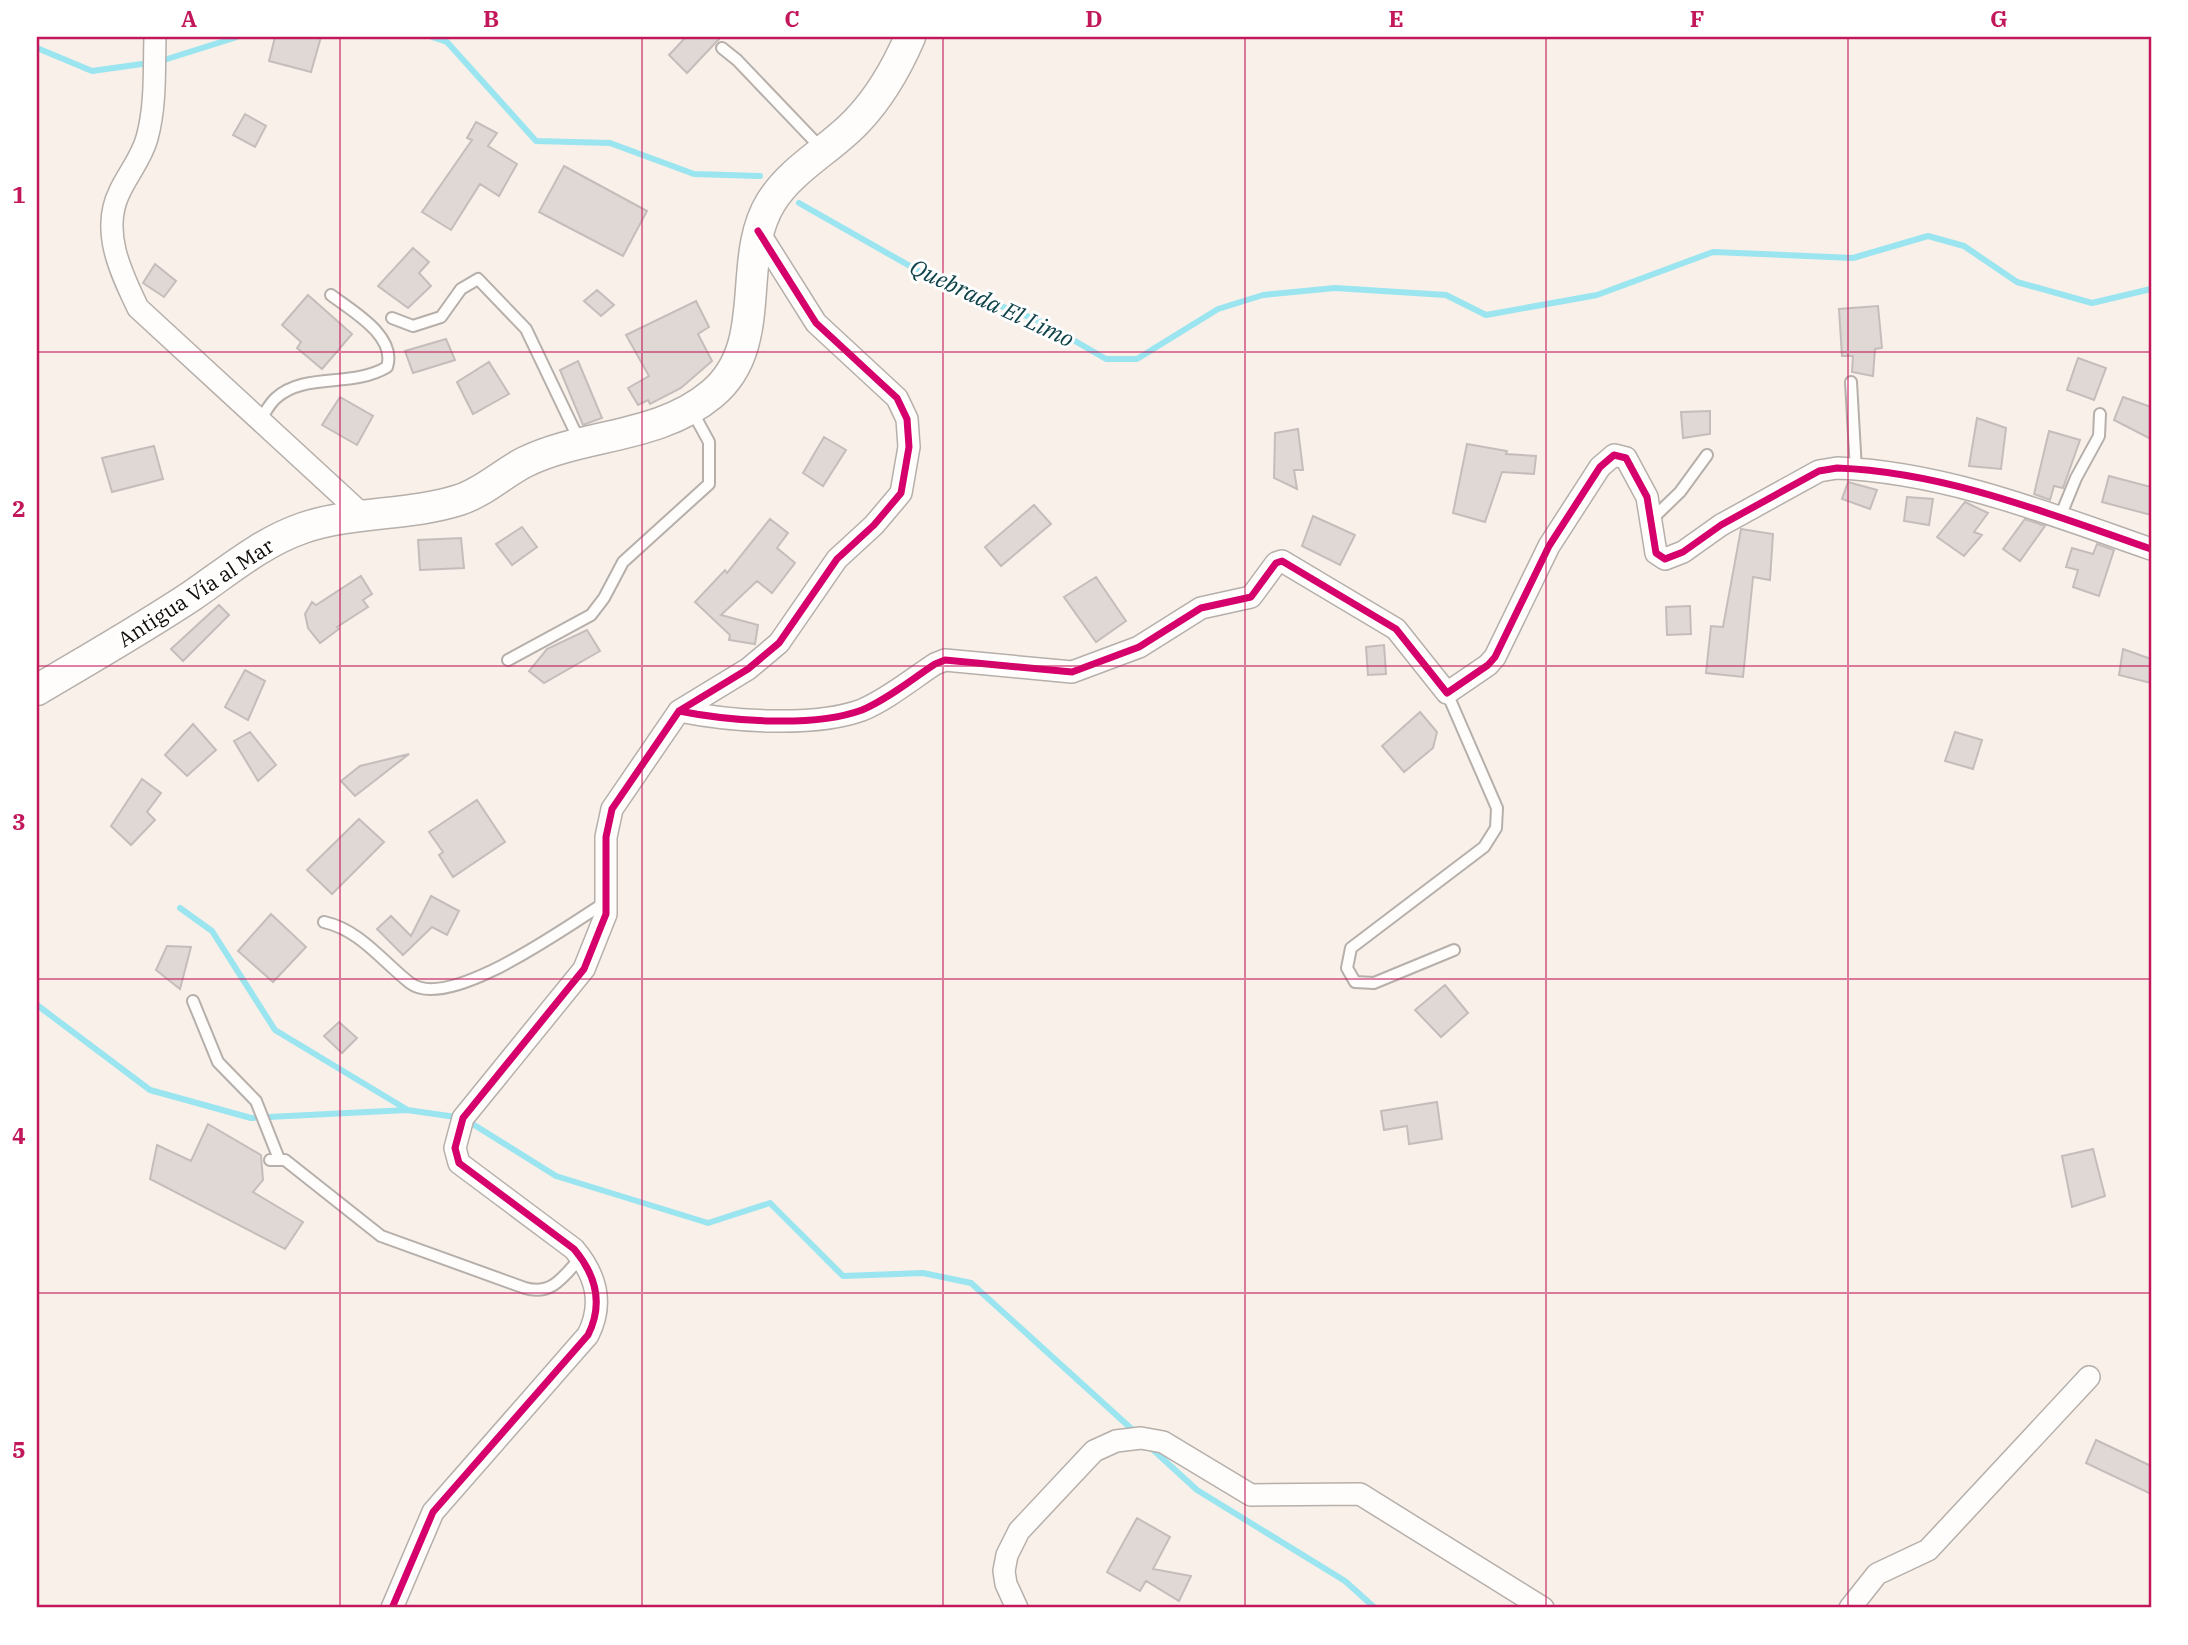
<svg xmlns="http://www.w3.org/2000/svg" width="2188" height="1645" font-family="'IBM Plex Serif',serif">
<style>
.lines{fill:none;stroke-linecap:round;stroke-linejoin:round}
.stream{stroke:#9ae5ef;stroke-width:6}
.building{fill:#dfd8d4;stroke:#c5bdbb;stroke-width:2}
.service-casing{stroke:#b6afaa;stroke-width:14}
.minor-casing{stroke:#b6afaa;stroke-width:24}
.secondary-casing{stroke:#b6afaa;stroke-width:33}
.service{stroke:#fefdfc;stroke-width:10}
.minor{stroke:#fefdfc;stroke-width:21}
.secondary{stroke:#fefdfc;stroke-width:30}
.cycleway-casing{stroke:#fff;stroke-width:11}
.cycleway{stroke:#d6006c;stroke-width:7}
.grid{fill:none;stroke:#c2185b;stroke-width:2;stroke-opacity:0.55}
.labels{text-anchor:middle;stroke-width:6;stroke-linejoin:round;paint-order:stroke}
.street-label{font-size:21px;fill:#120c07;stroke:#fff}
.water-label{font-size:23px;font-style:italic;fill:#0e4249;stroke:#fff}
.neatline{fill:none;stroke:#c2185b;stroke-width:2.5}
.grid-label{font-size:23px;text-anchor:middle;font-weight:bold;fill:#c2185b}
</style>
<rect width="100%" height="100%" fill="#f8f0e9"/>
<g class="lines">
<path class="stream" d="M 432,37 L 447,42 L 536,141 L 610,143 L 694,174 L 760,176
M 37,48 L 92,71 L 149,63
M 164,60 L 237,37
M 799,203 L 931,278 L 1044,323 L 1106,359 L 1137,359 L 1218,309 L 1263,295 L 1335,288 L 1446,295 L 1486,315 L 1597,295 L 1713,252 L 1853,258 L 1928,236 L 1964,246 L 2017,282 L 2092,303 L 2151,289
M 180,908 L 212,931 L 275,1030 L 406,1109
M 37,1005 L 150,1090 L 251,1118 L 407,1110 L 463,1118 L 556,1176 L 708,1223 L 770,1203 L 843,1276 L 923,1273 L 971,1283 L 1135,1432
M 1150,1447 L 1197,1490 L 1345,1581 L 1375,1608"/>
</g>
<path class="building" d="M 275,37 L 321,37 L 311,72 L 269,61 Z
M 686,37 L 721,37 L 687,73 L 669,55 Z
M 245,114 L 266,126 L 255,147 L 233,135 Z
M 476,122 L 497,133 L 488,146 L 517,164 L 499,196 L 480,184 L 451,230 L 422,212 L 472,140 L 467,138 Z
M 564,166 L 647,211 L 623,256 L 539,212 Z
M 413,248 L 429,262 L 419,273 L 431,286 L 408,308 L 378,286 Z
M 155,264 L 176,281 L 164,297 L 143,283 Z
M 597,290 L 614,305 L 601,316 L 584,301 Z
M 308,295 L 352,334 L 322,369 L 297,348 L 301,342 L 282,325 Z
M 696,301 L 709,327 L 698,334 L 712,361 L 681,388 L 650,404 L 648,400 L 638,405 L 628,388 L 649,376 L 626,335 Z
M 1878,306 L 1882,348 L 1875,349 L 1873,376 L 1852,372 L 1853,356 L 1842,356 L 1839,309 Z
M 446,339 L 455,360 L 413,373 L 405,351 Z
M 2078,358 L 2106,368 L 2094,400 L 2067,390 Z
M 578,361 L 602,418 L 583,425 L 560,370 Z
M 489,362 L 509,394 L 473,414 L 457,382 Z
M 340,397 L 373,416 L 357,445 L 322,425 Z
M 2123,397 L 2151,407 L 2151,439 L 2114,420 Z
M 1710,411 L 1710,434 L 1683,438 L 1681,412 Z
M 1977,418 L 2006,428 L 2001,469 L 1969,466 Z
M 1298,429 L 1303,470 L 1294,470 L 1297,489 L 1274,478 L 1275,433 Z
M 2049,431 L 2080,440 L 2063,488 L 2054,486 L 2050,500 L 2034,494 Z
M 824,437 L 846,450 L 823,486 L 803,473 Z
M 1467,444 L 1507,451 L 1506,454 L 1536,456 L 1534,474 L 1502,472 L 1485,522 L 1453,513 Z
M 154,446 L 163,479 L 112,492 L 102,458 Z
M 2109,476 L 2151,487 L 2151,515 L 2102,502 Z
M 1848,482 L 1877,490 L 1870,509 L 1842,499 Z
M 1907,497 L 1933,499 L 1929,525 L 1904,521 Z
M 1965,502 L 1988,513 L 1974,532 L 1982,535 L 1964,556 L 1937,537 Z
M 1034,505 L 1051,524 L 1001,566 L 985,547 Z
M 1313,516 L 1355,535 L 1340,565 L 1302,546 Z
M 770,519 L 788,533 L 777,548 L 795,563 L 772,593 L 757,581 L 721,615 L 758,625 L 755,644 L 729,640 L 730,635 L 695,602 L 725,570 L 727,573 Z
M 2025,519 L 2045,526 L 2020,561 L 2003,549 Z
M 522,527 L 537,547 L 512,565 L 496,544 Z
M 1741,529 L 1773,534 L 1770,580 L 1753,577 L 1743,677 L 1706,673 L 1711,626 L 1723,627 Z
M 461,538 L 464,568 L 420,570 L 418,540 Z
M 2097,544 L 2114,550 L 2099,596 L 2073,587 L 2078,570 L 2066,567 L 2072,548 L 2093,554 Z
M 361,576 L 372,594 L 363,600 L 368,607 L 337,627 L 339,629 L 320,643 L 308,628 L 305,614 L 312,602 L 316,605 Z
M 1096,577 L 1126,621 L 1096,642 L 1064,597 Z
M 219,605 L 229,615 L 183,661 L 171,649 Z
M 1690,606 L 1691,634 L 1667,635 L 1666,607 Z
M 587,630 L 600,651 L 544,683 L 529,671 L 547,649 Z
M 1384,645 L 1386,674 L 1368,675 L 1366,647 Z
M 2123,649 L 2151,659 L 2151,683 L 2119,675 Z
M 245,670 L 265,681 L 248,720 L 225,707 Z
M 1420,712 L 1437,732 L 1433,748 L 1404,772 L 1382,746 Z
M 193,724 L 216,750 L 187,776 L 165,755 Z
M 250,732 L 276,765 L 258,781 L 234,741 Z
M 1955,732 L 1982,740 L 1973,769 L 1945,761 Z
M 409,754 L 355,796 L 341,781 L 360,766 Z
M 142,779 L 161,793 L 147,812 L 155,820 L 131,845 L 111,826 Z
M 477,800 L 505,842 L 453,877 L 439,855 L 443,852 L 429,832 Z
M 359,819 L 384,842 L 332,894 L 307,870 Z
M 431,896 L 459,911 L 447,935 L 432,927 L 403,955 L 377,929 L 391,916 L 411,936 Z
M 271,914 L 306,947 L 273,982 L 238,951 Z
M 167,946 L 191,947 L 180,989 L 156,970 Z
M 1445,985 L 1468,1013 L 1441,1037 L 1415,1010 Z
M 339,1022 L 357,1038 L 342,1053 L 324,1036 Z
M 1437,1102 L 1442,1139 L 1409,1144 L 1407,1126 L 1384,1130 L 1381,1111 Z
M 208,1124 L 261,1155 L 263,1180 L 253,1192 L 303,1222 L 285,1249 L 150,1179 L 157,1145 L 191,1161 Z
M 2093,1149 L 2105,1196 L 2072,1207 L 2062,1156 Z
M 2096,1440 L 2151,1466 L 2151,1494 L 2086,1463 Z
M 1137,1518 L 1170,1537 L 1153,1569 L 1191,1576 L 1179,1601 L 1146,1581 L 1140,1591 L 1107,1572 Z"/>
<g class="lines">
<defs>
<path id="service" d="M 722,48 L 737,60 L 822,149
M 392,318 L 413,326 L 441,317 L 461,289 L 478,279 L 526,329 L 580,442
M 1851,382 L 1856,470
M 260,420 C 265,413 270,403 276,398 C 305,372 352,388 387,367 C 397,336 352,311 331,295
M 2060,517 L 2076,478 L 2099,436 L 2100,414
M 1651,520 L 1680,492 L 1707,455
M 508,660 L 591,615 L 604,598 L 623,562 L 709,484 L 709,442 L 691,409
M 1447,693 L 1497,808 L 1496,828 L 1484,847 L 1351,948 L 1347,968 L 1355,982 L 1374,983 L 1454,950
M 324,922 C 360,930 382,961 410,983 C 449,1013 570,924 606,902
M 193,1001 L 218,1062 L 256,1101 L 279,1159
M 270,1160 L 285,1160 L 381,1236 L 525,1288 C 552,1296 564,1276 581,1257"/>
<path id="minor" d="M 155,37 C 154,71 156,105 147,138 C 142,157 128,174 120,191 C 100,230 121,273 138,308 L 364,516
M 679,711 C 729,721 813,728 862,710 C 888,699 912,679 935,664 L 945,660 L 1072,672 L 1139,647 L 1201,608 L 1251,597 L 1276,563 L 1282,561 L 1396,629 L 1447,693 L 1488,665 L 1495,657 L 1549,546 L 1600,467 L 1614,455 L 1626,458 L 1647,497 L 1656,553 L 1665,559 L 1683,552 L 1721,525 L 1819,471 L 1837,468 C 1945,472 2050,514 2151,549
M 392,1608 L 433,1512 L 588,1335 C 604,1303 596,1275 574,1249 L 459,1163 L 455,1148 L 463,1118 L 584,969 L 606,914 L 606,837 L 612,809 L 679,711 L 748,669 L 779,643 L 837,559 L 874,525 L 901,493 L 909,447 L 907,419 L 897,398 L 816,323 L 758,231
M 1017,1608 L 1006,1584 L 1004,1571 L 1007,1555 L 1019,1531 L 1094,1451 L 1116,1441 L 1141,1438 L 1163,1442 L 1251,1495 L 1360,1494 L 1543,1608
M 1850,1608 L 1877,1574 L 1928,1550 L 2089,1377"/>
<path id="secondary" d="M 37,690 C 89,659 142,629 193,595 C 228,571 262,542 303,528 C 353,511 409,516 459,500 C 484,492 503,473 525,462 C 585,433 658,439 712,394 C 771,345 735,260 771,202 C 792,168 831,149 857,121 C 880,97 897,67 910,37"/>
</defs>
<use href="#service" class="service-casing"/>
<use href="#minor" class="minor-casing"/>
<use href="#secondary" class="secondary-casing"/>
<use href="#service" class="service"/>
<use href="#minor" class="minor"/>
<use href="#secondary" class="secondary"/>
<defs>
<path id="cycleway" d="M 679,711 C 729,721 813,728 862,710 C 888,699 912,679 935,664 L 945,660 L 1072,672 L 1139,647 L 1201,608 L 1251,597 L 1276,563 L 1282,561 L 1396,629 L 1447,693 L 1488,665 L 1495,657 L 1549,546 L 1600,467 L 1614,455 L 1626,458 L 1647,497 L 1656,553 L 1665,559 L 1683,552 L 1721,525 L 1819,471 L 1837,468 C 1945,472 2050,514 2151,549
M 392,1608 L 433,1512 L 588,1335 C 604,1303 596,1275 574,1249 L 459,1163 L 455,1148 L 463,1118 L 584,969 L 606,914 L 606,837 L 612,809 L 679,711 L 748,669 L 779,643 L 837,559 L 874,525 L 901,493 L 909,447 L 907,419 L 897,398 L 816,323 L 758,231"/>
</defs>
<use href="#cycleway" class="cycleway-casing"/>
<use href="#cycleway" class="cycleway"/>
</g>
<path class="grid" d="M 340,37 L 340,1608M 642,37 L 642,1608M 943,37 L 943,1608M 1245,37 L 1245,1608M 1546,37 L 1546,1608M 1848,37 L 1848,1608M 37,352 L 2151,352M 37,666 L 2151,666M 37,979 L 2151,979M 37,1293 L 2151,1293"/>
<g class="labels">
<g class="street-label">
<text transform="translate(196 593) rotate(-33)" y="7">Antigua Vía al Mar</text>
</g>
<g class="water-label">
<text transform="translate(992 303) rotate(25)" y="8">Quebrada El Limo</text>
</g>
</g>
<rect width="2188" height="1645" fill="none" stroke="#ffffff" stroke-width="77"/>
<rect x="38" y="38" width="2112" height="1568" class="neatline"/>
<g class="grid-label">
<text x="189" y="27">A</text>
<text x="491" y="27">B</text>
<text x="792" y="27">C</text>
<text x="1094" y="27">D</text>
<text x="1396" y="27">E</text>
<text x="1697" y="27">F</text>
<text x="1999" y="27">G</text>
<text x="19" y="203">1</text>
<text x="19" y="517">2</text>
<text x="19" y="830">3</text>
<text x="19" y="1144">4</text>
<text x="19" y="1458">5</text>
</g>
</svg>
